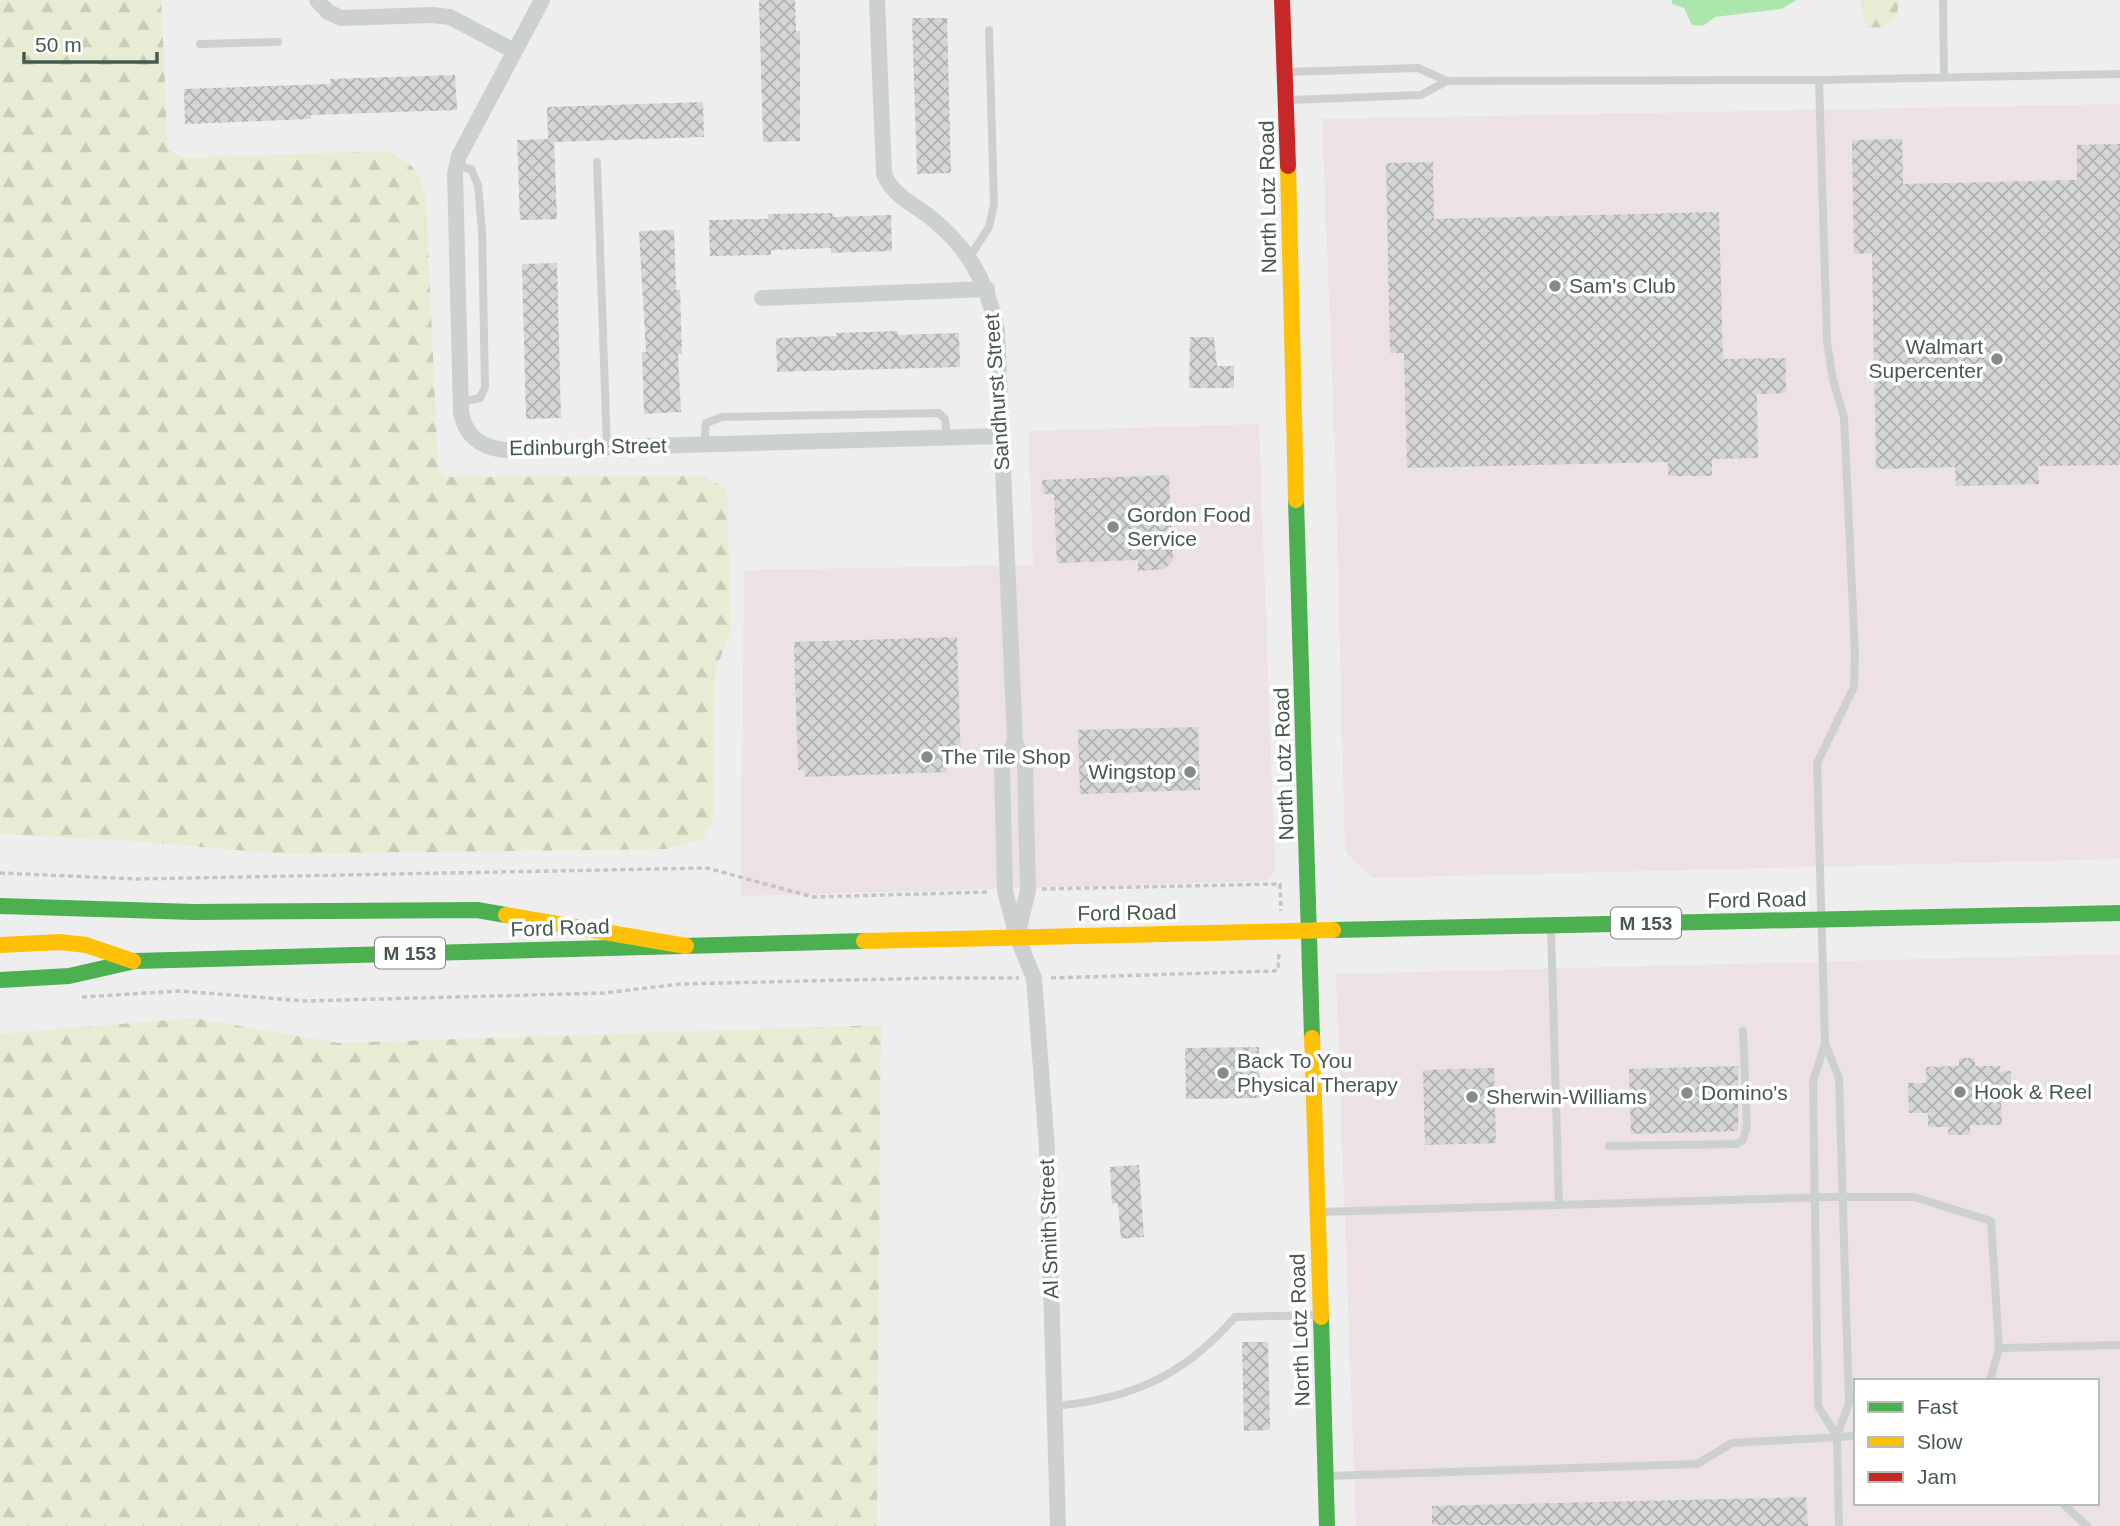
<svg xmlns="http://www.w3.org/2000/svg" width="2120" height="1526" font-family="Helvetica,sans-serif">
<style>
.commercial{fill:#ebe1e6;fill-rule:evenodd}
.forest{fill:url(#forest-firs)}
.water{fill:#ade6ac}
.building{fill:url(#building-cross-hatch)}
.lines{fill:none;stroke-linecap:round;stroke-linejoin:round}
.path{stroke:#c2c7bc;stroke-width:3.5;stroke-dasharray:5 3.5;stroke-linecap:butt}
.lane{stroke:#cdd1ce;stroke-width:8}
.street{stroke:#cdd1ce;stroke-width:16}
.fast{stroke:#4caf50;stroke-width:16}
.slow{stroke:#ffc107;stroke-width:16}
.jam{stroke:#c62828;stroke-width:16}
.poi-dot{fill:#828d85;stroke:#fff;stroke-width:2.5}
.labels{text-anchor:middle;stroke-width:7;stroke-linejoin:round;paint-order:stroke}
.shield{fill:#fff;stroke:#7e8b82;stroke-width:2}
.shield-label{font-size:19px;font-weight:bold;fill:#47594c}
.street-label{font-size:21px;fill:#47594c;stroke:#fff}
.poi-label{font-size:21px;fill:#47594c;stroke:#fff;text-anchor:start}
</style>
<defs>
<pattern id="forest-firs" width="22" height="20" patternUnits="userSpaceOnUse" patternTransform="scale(1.75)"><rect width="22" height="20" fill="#e8ecd5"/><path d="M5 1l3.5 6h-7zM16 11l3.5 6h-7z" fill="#c8cdb8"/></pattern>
<pattern id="building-cross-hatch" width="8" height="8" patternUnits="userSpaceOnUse" patternTransform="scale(1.75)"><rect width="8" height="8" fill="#d4d7d5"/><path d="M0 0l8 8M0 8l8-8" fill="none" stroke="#aeb1af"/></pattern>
</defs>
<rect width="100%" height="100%" fill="#efeeef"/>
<path class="commercial" d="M 2120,104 L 2120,859 L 1372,878 L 1345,852 L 1335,450 L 1322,119 Z
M 1259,424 L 1275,871 L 1266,881 L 741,896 L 744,570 L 1033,565 L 1029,431 Z
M 2120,954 L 2120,1526 L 1356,1526 L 1336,974 ZM 1856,1381 L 2097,1381 L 2097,1503 L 1856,1503 Z"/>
<path class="forest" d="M 0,0 L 161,0 L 168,150 L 185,158 L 386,151 C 414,165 419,168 426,199 L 438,468 L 444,477 L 703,476 L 727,489 L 731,631 L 715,671 L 713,821 L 703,839 L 666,849 L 283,854 L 132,841 L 0,834 Z
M 1860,0 L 1899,0 L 1897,15 L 1883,27 L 1866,28 Z
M 193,1018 L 339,1043 L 881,1025 L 877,1526 L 0,1526 L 0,1034 Z"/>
<path class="water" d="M 1672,0 L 1797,0 L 1781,9 L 1715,17 L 1703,26 L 1692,25 L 1684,8 L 1672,4 Z"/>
<path class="building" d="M 759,0 L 795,0 L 796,31 L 800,31 L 800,141 L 763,142 Z
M 912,18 L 947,18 L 951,173 L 917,174 Z
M 455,75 L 457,110 L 311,115 L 311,119 L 185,124 L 184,89 L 330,84 L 330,79 Z
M 703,102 L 704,137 L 554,142 L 557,219 L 520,220 L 517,140 L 548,139 L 547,107 Z
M 1902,139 L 1903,184 L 2077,180 L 2077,145 L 2120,144 L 2120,465 L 2038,466 L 2039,484 L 1956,486 L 1955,467 L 1876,469 L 1872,253 L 1854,254 L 1852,140 Z
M 1433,162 L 1434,219 L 1719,212 L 1723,359 L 1786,358 L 1786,393 L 1757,394 L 1758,458 L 1712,459 L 1712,476 L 1668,476 L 1668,462 L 1407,468 L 1404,353 L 1390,353 L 1386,163 Z
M 832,213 L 833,217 L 891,215 L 892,251 L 831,253 L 831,248 L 771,250 L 771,255 L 710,256 L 709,220 L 768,219 L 768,214 Z
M 674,230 L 676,290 L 680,290 L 682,354 L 678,354 L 681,412 L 644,414 L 642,352 L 646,352 L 639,231 Z
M 557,263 L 561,418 L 526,419 L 522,264 Z
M 898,331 L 898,335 L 959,333 L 960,367 L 777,372 L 776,338 L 836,336 L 836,333 Z
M 1190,337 L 1214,337 L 1217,366 L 1234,366 L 1234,388 L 1189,388 Z
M 1169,475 L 1173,561 L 1165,569 L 1138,571 L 1138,560 L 1057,563 L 1054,494 L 1043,494 L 1042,480 Z
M 957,637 L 961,765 L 947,765 L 947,772 L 805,777 L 805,770 L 798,770 L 794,642 Z
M 1198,727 L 1200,790 L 1080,794 L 1078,730 Z
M 1259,1047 L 1260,1098 L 1186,1099 L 1185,1048 Z
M 1959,1058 L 1975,1058 L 1975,1066 L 2000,1066 L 2000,1072 L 2011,1071 L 2011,1102 L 2001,1102 L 2002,1125 L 1970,1125 L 1970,1135 L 1948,1135 L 1948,1127 L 1928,1127 L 1928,1113 L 1909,1113 L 1908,1083 L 1926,1083 L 1926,1067 L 1959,1066 Z
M 1738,1066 L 1738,1131 L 1631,1134 L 1629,1069 Z
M 1494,1068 L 1496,1143 L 1425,1145 L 1423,1070 Z
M 1139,1165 L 1144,1237 L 1121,1239 L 1118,1203 L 1112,1204 L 1110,1167 Z
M 1242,1342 L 1268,1342 L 1270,1430 L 1244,1431 Z
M 1806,1497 L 1808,1526 L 1432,1525 L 1432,1506 Z"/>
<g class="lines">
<path class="path" d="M 0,873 L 137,879 L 707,868 L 813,897 L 989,892
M 1042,889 L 1280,884 L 1281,911
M 1051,978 L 1273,971 L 1278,970 L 1279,953
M 82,997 L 180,991 L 305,1001 L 605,993 L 680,984 L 934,978 L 1019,978"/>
<path class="lane" d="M 1943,0 L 1944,78
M 200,44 L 278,42
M 1287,72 L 1418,68 L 1447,81 L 1421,95 L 1290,100
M 1819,80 L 1827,342 L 1833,380 L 1844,417 L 1855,654 L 1854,687 L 1817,763 L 1825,1044 L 1813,1081 L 1818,1406 L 1837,1436 L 1849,1403 L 1839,1078 L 1825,1044
M 1447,81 L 1819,80 L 2120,74
M 597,162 L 607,447
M 457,166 L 471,169 L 478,185 L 482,231 L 485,387 L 480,398 L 461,402
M 969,258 L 989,227 L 994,204 L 989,30
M 704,445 L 706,423 L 722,417 L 939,413 L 945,419 L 947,437
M 1551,929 L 1559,1205
M 1609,1146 L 1737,1144 L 1743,1140 L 1747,1125 L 1743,1031
M 1319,1212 L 1830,1197 L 1914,1197 L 1991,1221 L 1999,1348
M 1990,1381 L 1999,1348 L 2120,1345
M 1055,1406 C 1131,1399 1184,1376 1235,1317 L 1318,1315
M 1837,1436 L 1839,1526
M 1328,1476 L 1697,1464 L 1732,1443 L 1856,1436
M 2062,1503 L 2087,1526"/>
<path class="street" d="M 317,0 L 328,12 L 341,18 L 432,15 L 450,17 L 514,51
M 542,0 L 459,156 L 455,173 L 461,413 C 466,437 481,447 504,450 L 1000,436
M 877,0 L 884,174 C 893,196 912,203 930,217 C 969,248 987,282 997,330 L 1015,742 L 1025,764 L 1028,890 L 1017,937 L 1005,891 L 1002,765 L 1015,742
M 762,298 L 987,289
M 1017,937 L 1034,978 L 1047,1149 L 1058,1526"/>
<path class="fast" d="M 1296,500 L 1312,1038
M 0,906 L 194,912 L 477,910 L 506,915
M 1333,930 L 2120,913
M 0,980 L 69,976 L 135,961 L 864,941
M 1321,1317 L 1327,1526"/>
<path class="slow" d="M 1288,166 L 1296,500
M 506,915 L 686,946
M 864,941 L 1333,930
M 0,945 L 60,942 L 86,945 L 133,961
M 1312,1038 L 1321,1317"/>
<path class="jam" d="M 1282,0 L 1288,166"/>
</g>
<g class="poi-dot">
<circle cx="1555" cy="286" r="7"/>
<circle cx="1997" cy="359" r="7"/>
<circle cx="1113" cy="527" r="7"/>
<circle cx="927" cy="757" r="7"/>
<circle cx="1190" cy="772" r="7"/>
<circle cx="1223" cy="1073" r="7"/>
<circle cx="1960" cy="1092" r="7"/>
<circle cx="1687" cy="1093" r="7"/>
<circle cx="1472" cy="1097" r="7"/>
</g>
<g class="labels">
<g class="shield">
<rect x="1611" y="907.5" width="70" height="31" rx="5"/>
<rect x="375" y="937.5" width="70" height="31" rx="5"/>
</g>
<g class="shield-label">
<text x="1646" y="930">M 153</text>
<text x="410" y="960">M 153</text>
</g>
<g class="street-label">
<text transform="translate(1268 197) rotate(-91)" y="7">North Lotz Road</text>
<text transform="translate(997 392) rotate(-94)" y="7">Sandhurst Street</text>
<text transform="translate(588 447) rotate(-1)" y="7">Edinburgh Street</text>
<text transform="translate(1284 764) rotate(-92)" y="7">North Lotz Road</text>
<text transform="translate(1757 900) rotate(-1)" y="7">Ford Road</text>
<text transform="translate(1127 913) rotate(-1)" y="7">Ford Road</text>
<text transform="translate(560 928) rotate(-2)" y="7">Ford Road</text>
<text transform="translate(1049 1229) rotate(-92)" y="7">Al Smith Street</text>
<text transform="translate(1300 1330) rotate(-92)" y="7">North Lotz Road</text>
</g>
<g class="poi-label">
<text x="1569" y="293">Sam's Club</text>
<text x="1983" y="354" text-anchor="end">Walmart<tspan x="1983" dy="24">Supercenter</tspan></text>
<text x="1127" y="522">Gordon Food<tspan x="1127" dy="24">Service</tspan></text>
<text x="941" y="764">The Tile Shop</text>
<text x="1176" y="779" text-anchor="end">Wingstop</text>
<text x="1237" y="1068">Back To You<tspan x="1237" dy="24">Physical Therapy</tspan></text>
<text x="1974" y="1099">Hook &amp; Reel</text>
<text x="1701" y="1100">Domino's</text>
<text x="1486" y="1104">Sherwin-Williams</text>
</g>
</g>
<rect x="1854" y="1379" width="245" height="126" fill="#ffffff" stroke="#b5bdb7" stroke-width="2"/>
<rect x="1868" y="1402" width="35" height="10" fill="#4caf50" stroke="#b5bdb7" stroke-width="2"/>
<text x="1917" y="1414" font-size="21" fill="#47594c">Fast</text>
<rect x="1868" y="1437" width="35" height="10" fill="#ffc107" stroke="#b5bdb7" stroke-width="2"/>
<text x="1917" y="1449" font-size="21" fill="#47594c">Slow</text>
<rect x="1868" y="1472" width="35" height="10" fill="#c62828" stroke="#b5bdb7" stroke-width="2"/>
<text x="1917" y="1484" font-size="21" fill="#47594c">Jam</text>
<path d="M24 52v10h133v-10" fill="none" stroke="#47594c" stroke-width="3.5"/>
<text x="35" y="52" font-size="21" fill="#47594c" stroke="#ffffff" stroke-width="5" paint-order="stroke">50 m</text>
</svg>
